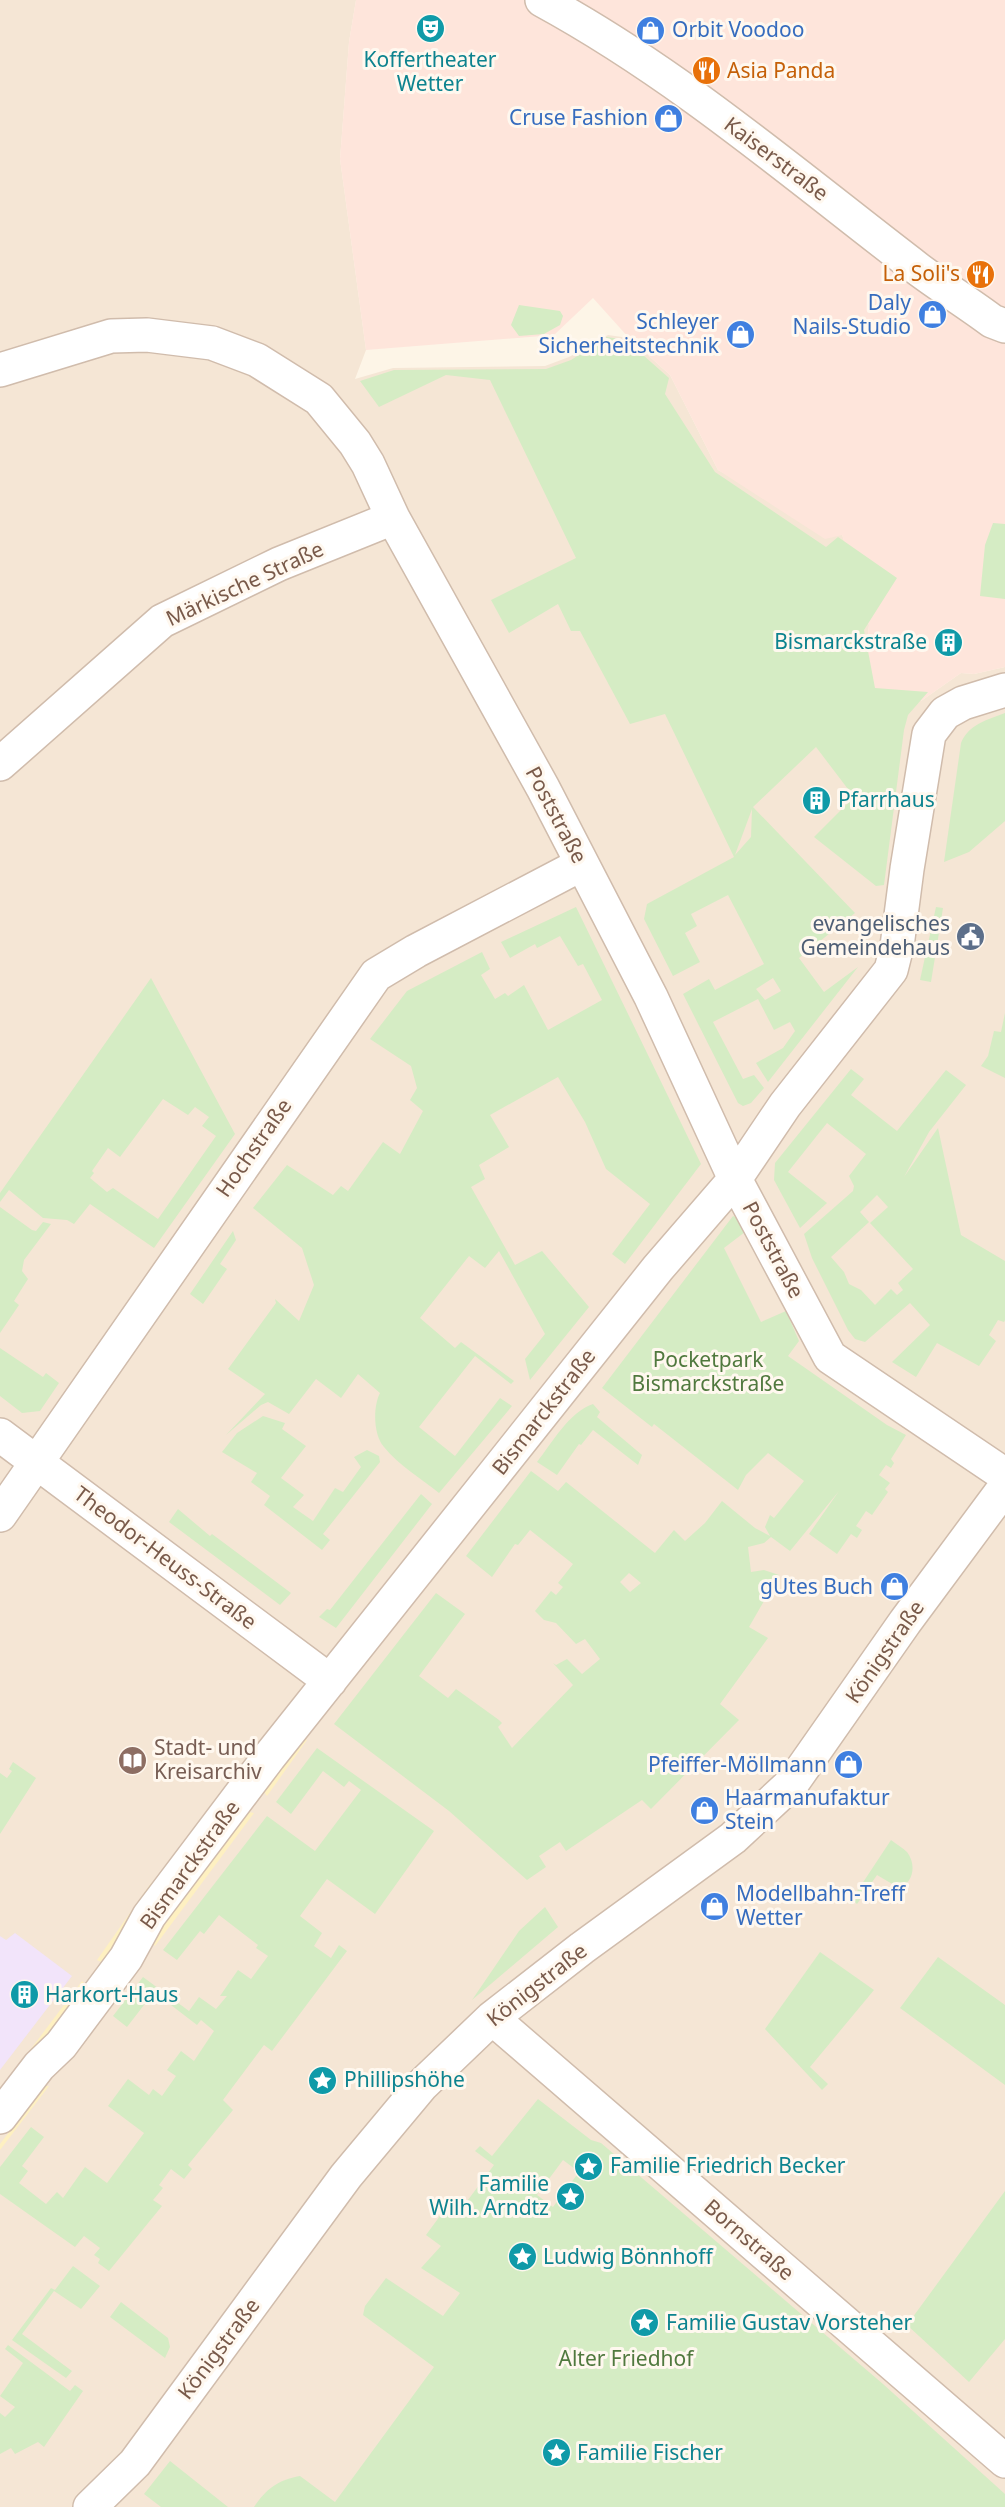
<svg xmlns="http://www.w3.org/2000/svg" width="1005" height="2507" font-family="'Noto Sans',sans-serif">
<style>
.residential{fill:#f5e6d5}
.commercial{fill:#fee5db}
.education{fill:#f2e4fa}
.green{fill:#d5ecc4;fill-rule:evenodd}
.sand{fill:#fef0c1}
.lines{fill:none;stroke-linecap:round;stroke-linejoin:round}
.minor-casing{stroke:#d0bcac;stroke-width:36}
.minor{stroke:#fff;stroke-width:33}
.labels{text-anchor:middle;stroke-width:6;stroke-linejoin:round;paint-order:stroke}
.shop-label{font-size:21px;fill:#366cbe;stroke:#fff8ef;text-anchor:end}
.culture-label{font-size:21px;fill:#0d838f;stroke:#fff8ef;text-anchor:start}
.food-label{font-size:21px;fill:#c56008;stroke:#fff8ef;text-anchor:start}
.street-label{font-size:21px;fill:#795a4a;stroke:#fff8ef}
.service-label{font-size:21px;fill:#4e5e75;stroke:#fff8ef;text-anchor:end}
.park-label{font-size:21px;fill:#50793e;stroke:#fff8ef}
.education-label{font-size:21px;fill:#785e54;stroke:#fff8ef;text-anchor:start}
</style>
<rect width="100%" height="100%" fill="#fdf5e7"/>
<path class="residential" d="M 0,0 L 356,0 L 349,42 L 340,159 L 366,350 L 355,379 L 393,368 L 545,366 L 569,357 L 608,335 L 629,338 L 670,375 L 718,470 L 842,534 L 869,625 L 861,702 L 921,701 L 961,673 L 974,674 L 1005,667 L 1005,2507 L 0,2507 Z"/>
<path class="commercial" d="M 356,0 L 1005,0 L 1005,667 L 974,674 L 961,673 L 921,701 L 861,702 L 869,625 L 842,535 L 825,539 L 718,470 L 670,375 L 629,338 L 593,298 L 554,335 L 366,350 L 340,159 L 349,42 Z"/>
<path class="education" d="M 15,1933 L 72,1976 L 0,2070 L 0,1936 L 6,1940 Z"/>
<path class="green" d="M 519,305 L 560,311 L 563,316 L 560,325 L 544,334 L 519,336 L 511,325 Z
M 607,337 L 626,340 L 669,378 L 665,394 L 715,472 L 826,547 L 838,537 L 897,578 L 864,630 L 875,688 L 928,692 L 908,715 L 904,730 L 884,885 L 876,886 L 814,837 L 854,797 L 816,747 L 753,807 L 855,913 L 799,958 L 824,992 L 858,967 L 768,1082 L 756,1063 L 783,1048 L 795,1031 L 790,1022 L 774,1030 L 758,999 L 713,1022 L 743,1079 L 754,1075 L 764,1088 L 751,1103 L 743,1106 L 738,1103 L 683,994 L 709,979 L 715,990 L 764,964 L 728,895 L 691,914 L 697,926 L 685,933 L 700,962 L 673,976 L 644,919 L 647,904 L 734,857 L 665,714 L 630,724 L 580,631 L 571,631 L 558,604 L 509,633 L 491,600 L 576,558 L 490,380 L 446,375 L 379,407 L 360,381 L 394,370 L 546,369 L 571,360 ZM 752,809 L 751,837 L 735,855 ZM 773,978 L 781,991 L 765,1000 L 756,989 Z
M 993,523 L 1005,524 L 1005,599 L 980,596 L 985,545 Z
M 1005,713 L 1005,821 L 969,852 L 944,862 L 961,743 C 969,724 987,720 1005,713 Z
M 576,907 L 701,1164 L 625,1264 L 612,1254 L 650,1204 L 606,1169 L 585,1122 L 558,1077 L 490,1115 L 509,1147 L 479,1165 L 485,1179 L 471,1187 L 515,1265 L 542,1251 L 589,1307 L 530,1380 L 525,1359 L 545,1334 L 499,1251 L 485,1268 L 469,1256 L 420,1318 L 455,1348 L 461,1342 L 514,1381 L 511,1384 L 475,1356 L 419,1427 L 455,1456 L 500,1398 L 512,1406 L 439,1493 C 422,1479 398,1465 384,1447 C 373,1435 373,1406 380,1393 L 358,1374 L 341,1398 L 316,1379 L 289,1414 L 268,1402 L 261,1405 L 226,1435 L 265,1394 L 228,1369 L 276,1303 L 275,1299 L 299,1321 L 314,1285 L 302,1248 L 253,1208 L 287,1165 L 333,1195 L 341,1186 L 348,1191 L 383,1142 L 400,1154 L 423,1111 L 410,1100 L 417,1088 L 411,1066 L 370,1039 L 407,991 L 482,952 L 490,969 L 481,975 L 495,999 L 505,993 L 508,996 L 524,985 L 548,1030 L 602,1000 L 583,964 L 578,966 L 560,936 L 537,948 L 535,944 L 510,958 L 501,942 Z
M 936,907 L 943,908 L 931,982 L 920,980 Z
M 151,978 L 235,1134 L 154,1248 L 90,1204 L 74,1224 L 67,1220 L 43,1218 L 9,1190 L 0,1202 L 0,1193 ZM 163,1099 L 188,1115 L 195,1107 L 209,1117 L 202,1126 L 216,1136 L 158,1219 L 113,1188 L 107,1192 L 90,1178 L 94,1173 L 92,1171 L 108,1148 L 120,1157 Z
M 1005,1013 L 1005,1078 L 981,1066 L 988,1056 L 994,1031 L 1001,1032 Z
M 851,1069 L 864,1079 L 851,1095 L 897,1131 L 946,1070 L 966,1085 L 929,1132 L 904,1177 L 938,1128 L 961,1235 L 1005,1261 L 1005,1320 L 1004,1322 L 998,1320 L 989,1335 L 996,1341 L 979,1366 L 937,1343 L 916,1377 L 892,1362 L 930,1325 L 910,1303 L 865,1342 L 855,1339 L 848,1330 L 812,1258 L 804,1234 L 853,1191 L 854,1186 L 849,1176 L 866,1154 L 827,1123 L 788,1172 L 827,1203 L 800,1228 L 774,1180 L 775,1163 ZM 877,1195 L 888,1207 L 870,1223 L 913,1269 L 898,1283 L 903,1290 L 897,1295 L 891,1289 L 875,1305 L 861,1290 L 849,1284 L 844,1272 L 831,1257 L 869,1222 L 860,1212 Z
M 0,1207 L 32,1230 L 36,1231 L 43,1222 L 51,1224 L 24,1260 L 22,1271 L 28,1279 L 14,1301 L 19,1305 L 0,1333 Z
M 733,1216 L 741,1220 L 745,1232 L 724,1248 L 761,1322 L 786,1311 L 799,1341 L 788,1356 L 887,1425 L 906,1435 L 891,1459 L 894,1463 L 891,1468 L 886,1465 L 879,1475 L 890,1483 L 885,1489 L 888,1492 L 872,1515 L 866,1511 L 856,1526 L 862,1530 L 857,1538 L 851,1534 L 837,1554 L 809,1534 L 839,1491 L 790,1551 L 771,1537 L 764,1543 L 748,1547 L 751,1572 L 764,1570 L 779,1575 L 749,1627 L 768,1638 L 720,1704 L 739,1720 L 651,1809 L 642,1800 L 566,1851 L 560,1842 L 539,1856 L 546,1867 L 527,1880 L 449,1811 L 334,1724 L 436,1593 L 465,1614 L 419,1676 L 448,1698 L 456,1689 L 499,1720 L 502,1723 L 498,1727 L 512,1748 L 573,1685 L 553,1663 L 556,1665 L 567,1659 L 582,1674 L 600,1659 L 585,1639 L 576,1644 L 556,1623 L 544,1620 L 535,1611 L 551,1591 L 556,1595 L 563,1587 L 558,1583 L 573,1564 L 530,1530 L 518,1545 L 515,1544 L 492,1577 L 466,1556 L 531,1471 L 558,1491 L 566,1482 L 655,1553 L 674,1530 L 685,1541 L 705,1523 L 722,1501 L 755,1528 L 770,1536 L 765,1527 L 770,1515 L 774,1518 L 804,1481 L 768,1453 L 746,1475 L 738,1490 L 654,1424 L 652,1427 L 602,1388 ZM 629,1573 L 641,1583 L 630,1592 L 620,1582 Z
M 233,1231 L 236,1240 L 220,1264 L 227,1269 L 203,1304 L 190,1294 Z
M 0,1348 L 43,1377 L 46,1373 L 59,1383 L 40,1411 L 22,1413 L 0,1396 Z
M 593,1404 L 600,1412 L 597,1417 L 642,1455 L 638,1465 L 593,1430 L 581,1445 L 579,1444 L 557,1475 L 537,1462 C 552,1443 569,1412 593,1404 Z
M 263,1416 L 285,1423 L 282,1429 L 306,1446 L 281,1478 L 304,1495 L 293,1507 L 313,1521 L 335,1488 L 343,1492 L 361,1467 L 354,1457 L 367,1450 L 379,1456 L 380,1462 L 323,1534 L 330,1540 L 322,1550 L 264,1505 L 270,1496 L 251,1482 L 257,1473 L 222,1452 L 237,1433 Z
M 421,1494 L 432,1504 L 336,1628 L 319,1617 L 327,1609 L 330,1610 Z
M 178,1509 L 210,1536 L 212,1534 L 291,1593 L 280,1605 L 169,1522 Z
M 317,1748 L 434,1831 L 375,1914 L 327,1879 L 300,1916 L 322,1933 L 314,1946 L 331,1958 L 339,1945 L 347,1951 L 272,2051 L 264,2045 L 223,2100 L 233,2110 L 188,2165 L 192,2169 L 184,2179 L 171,2169 L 159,2185 L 163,2188 L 153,2200 L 162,2206 L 109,2271 L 98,2263 L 100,2259 L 94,2255 L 100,2248 L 84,2236 L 75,2247 L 0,2194 L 0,2167 L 31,2127 L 44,2137 L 22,2166 L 28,2171 L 19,2183 L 46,2204 L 57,2192 L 63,2198 L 85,2167 L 107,2183 L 144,2133 L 108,2106 L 128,2079 L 149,2095 L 153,2089 L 162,2096 L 176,2076 L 167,2070 L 181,2051 L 194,2061 L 214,2031 L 201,2020 L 197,2025 L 154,1992 L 127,2027 L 113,2016 L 143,1977 L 189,2011 L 199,1997 L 216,2009 L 227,1996 L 220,1996 L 238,1970 L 251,1979 L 268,1956 L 256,1948 L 258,1945 L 219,1915 L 204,1934 L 200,1931 L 177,1960 L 163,1950 L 267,1816 L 315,1851 L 361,1790 L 349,1781 L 344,1787 L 323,1771 L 291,1814 L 276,1802 Z
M 13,1762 L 36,1778 L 0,1834 L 0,1773 L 7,1778 L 12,1771 L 9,1769 Z
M 891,1840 C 896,1844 903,1848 907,1852 C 917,1865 913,1883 899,1888 L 877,1875 L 857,1904 L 852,1899 Z
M 545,1907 L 558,1927 L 472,2000 L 519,1931 Z
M 820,1952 L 874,1990 L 810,2067 L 828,2084 L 822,2090 L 765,2029 Z
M 938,1957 L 1005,2005 L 1005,2085 L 900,2008 Z
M 538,2099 L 591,2140 L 601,2143 L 883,2384 L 1005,2494 L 1005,2507 L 254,2507 C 266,2489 278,2480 300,2476 L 335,2502 L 434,2367 L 363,2315 L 365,2306 L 386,2278 L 443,2316 L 460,2293 L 421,2268 L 441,2246 L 426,2235 L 448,2205 L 459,2212 L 494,2165 L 475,2151 L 480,2146 L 492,2156 ZM 563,2160 L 579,2172 L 553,2207 L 537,2195 Z
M 1005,2191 L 1005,2339 L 969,2382 L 907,2325 Z
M 73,2266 L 100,2286 L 81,2309 L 54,2291 L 22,2334 L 72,2371 L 66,2378 L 12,2340 L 51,2288 L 55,2290 Z
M 121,2302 L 168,2338 L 170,2347 L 165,2358 L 110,2317 Z
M 8,2345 L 70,2391 L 75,2385 L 83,2391 L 44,2447 L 38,2442 L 15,2454 L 11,2448 L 0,2454 L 0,2413 L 5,2417 L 15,2407 L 0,2396 L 23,2363 L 5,2349 Z
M 170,2461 L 228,2507 L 161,2507 L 144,2494 Z"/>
<path class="sand" d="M 304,1738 L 307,1740 L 267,1796 L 264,1792 Z
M 249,1812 L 254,1813 L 155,1946 L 151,1941 Z
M 155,1882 L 103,1963 L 97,1960 L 151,1883 Z
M 82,1981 L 85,1984 L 0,2096 L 0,2090 Z
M 44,2086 L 49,2086 L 0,2150 L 0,2144 Z"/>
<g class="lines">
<defs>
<path id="minor" d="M 542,0 C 678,74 795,175 918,269 C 942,287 968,303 992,321 L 1005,326
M 0,370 L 111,336 L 147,335 L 212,343 L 257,360 L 319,399 L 355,443 L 368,464 L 393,518 L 543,788 L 651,997 L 735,1179 L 830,1357 L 1005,1475
M 0,764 L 162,621 L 279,564 L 393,518
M 0,1435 L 330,1681
M 0,1515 L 376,975 L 416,951 L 582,864
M 492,2018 L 1005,2461
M 0,2117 L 39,2066 L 61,2045 L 126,1958 L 149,1916 L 269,1757 L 658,1268 L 735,1179 L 785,1105 L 891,970 L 897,946 L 907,869 L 929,734 L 945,713 L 963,703 L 1005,690
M 90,2507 L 135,2463 L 346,2176 L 422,2085 L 492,2018 L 582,1948 L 733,1838 L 793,1782 L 905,1622 L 1005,1487"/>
</defs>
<use href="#minor" class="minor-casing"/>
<use href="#minor" class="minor"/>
</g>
<defs>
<symbol id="theatre-disc" viewBox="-11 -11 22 22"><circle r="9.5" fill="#0f9aa8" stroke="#fff8ef"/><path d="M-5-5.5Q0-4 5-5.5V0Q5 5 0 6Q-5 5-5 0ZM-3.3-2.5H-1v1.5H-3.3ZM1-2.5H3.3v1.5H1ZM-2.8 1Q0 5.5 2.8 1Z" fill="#fff"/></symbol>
<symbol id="shop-disc" viewBox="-11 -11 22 22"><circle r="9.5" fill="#3f7fe0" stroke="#fff8ef"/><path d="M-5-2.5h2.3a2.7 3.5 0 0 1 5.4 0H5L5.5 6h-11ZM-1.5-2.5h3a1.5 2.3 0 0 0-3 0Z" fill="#fff"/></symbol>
<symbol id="restaurant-disc" viewBox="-11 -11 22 22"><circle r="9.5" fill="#e8710a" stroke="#fff8ef"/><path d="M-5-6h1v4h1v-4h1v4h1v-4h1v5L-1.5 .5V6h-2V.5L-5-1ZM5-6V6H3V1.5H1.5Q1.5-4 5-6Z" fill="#fff"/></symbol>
<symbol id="building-disc" viewBox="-11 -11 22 22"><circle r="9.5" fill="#0f9aa8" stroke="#fff8ef"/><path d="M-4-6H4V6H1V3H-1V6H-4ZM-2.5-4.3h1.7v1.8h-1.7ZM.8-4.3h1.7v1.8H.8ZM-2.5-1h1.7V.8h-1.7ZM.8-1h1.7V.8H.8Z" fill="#fff"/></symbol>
<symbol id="civic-disc" viewBox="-11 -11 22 22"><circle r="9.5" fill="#5c6f8a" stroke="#fff8ef"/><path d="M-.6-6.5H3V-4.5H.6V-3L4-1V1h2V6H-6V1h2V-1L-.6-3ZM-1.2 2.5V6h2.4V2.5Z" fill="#fff"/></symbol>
<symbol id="library-disc" viewBox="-11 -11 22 22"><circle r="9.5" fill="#8d6e63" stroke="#fff8ef"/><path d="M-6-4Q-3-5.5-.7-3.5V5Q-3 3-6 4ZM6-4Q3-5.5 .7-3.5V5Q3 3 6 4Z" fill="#fff"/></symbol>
<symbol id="sight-disc" viewBox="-11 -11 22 22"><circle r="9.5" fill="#0f9aa8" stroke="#fff8ef"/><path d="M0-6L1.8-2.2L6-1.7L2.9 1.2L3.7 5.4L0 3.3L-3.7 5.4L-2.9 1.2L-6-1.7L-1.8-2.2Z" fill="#fff"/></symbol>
</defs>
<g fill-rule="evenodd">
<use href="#theatre-disc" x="414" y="12" width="33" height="33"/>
<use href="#shop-disc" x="634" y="14" width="33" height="33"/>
<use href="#restaurant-disc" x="690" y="54" width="33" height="33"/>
<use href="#shop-disc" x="652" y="102" width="33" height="33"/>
<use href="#restaurant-disc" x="964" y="258" width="33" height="33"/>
<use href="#shop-disc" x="916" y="298" width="33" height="33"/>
<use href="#shop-disc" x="724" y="318" width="33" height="33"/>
<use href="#building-disc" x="932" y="626" width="33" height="33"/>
<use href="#building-disc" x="800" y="784" width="33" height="33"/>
<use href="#civic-disc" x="954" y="920" width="33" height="33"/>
<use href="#shop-disc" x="878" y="1570" width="33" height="33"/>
<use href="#library-disc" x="116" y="1744" width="33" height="33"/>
<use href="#shop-disc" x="832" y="1748" width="33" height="33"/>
<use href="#shop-disc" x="688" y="1794" width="33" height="33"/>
<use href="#shop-disc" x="698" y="1890" width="33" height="33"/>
<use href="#building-disc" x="8" y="1978" width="33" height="33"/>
<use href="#sight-disc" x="306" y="2064" width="33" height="33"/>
<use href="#sight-disc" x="572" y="2150" width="33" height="33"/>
<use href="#sight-disc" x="554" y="2180" width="33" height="33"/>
<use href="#sight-disc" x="506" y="2240" width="33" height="33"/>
<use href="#sight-disc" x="628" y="2306" width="33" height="33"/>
<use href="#sight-disc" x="540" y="2436" width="33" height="33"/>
</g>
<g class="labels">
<g class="shop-label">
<text x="672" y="37" text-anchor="start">Orbit Voodoo</text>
<text x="648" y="125">Cruse Fashion</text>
<text x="911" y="310">Daly<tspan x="911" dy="24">Nails-Studio</tspan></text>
<text x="719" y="329">Schleyer<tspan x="719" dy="24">Sicherheitstechnik</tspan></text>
<text x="873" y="1594">gUtes Buch</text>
<text x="827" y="1772">Pfeiffer-Möllmann</text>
<text x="725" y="1805" text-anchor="start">Haarmanufaktur<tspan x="725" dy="24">Stein</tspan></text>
<text x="736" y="1901" text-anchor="start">Modellbahn-Treff<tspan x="736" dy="24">Wetter</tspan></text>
</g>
<g class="culture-label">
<text x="430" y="67" text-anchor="middle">Koffertheater<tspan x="430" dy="24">Wetter</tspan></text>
<text x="927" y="649" text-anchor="end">Bismarckstraße</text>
<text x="838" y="807">Pfarrhaus</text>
<text x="45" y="2002">Harkort-Haus</text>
<text x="344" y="2087">Phillipshöhe</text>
<text x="610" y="2173">Familie Friedrich Becker</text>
<text x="549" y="2191" text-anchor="end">Familie<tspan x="549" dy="24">Wilh. Arndtz</tspan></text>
<text x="543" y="2264">Ludwig Bönnhoff</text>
<text x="666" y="2330">Familie Gustav Vorsteher</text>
<text x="577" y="2460">Familie Fischer</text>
</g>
<g class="food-label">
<text x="727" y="78">Asia Panda</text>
<text x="960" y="281" text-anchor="end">La Soli's</text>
</g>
<g class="street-label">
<text transform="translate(776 159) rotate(37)" y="7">Kaiserstraße</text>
<text transform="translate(245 584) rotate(-25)" y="7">Märkische Straße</text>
<text transform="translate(556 815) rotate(62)" y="7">Poststraße</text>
<text transform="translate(254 1148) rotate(-55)" y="7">Hochstraße</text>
<text transform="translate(773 1250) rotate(62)" y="7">Poststraße</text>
<text transform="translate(544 1412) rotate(-52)" y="7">Bismarckstraße</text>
<text transform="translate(165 1558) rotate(37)" y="7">Theodor-Heuss-Straße</text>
<text transform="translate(885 1652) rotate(-55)" y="7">Königstraße</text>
<text transform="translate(190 1865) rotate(-54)" y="7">Bismarckstraße</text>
<text transform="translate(537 1985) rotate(-38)" y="7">Königstraße</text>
<text transform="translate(749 2240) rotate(41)" y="7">Bornstraße</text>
<text transform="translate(219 2349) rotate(-53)" y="7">Königstraße</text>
</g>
<g class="service-label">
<text x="950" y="931">evangelisches<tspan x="950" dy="24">Gemeindehaus</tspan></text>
</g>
<g class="park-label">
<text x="708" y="1367">Pocketpark<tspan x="708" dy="24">Bismarckstraße</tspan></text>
<text x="626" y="2366">Alter Friedhof</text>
</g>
<g class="education-label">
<text x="154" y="1755">Stadt- und<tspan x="154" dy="24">Kreisarchiv</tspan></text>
</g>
</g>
</svg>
